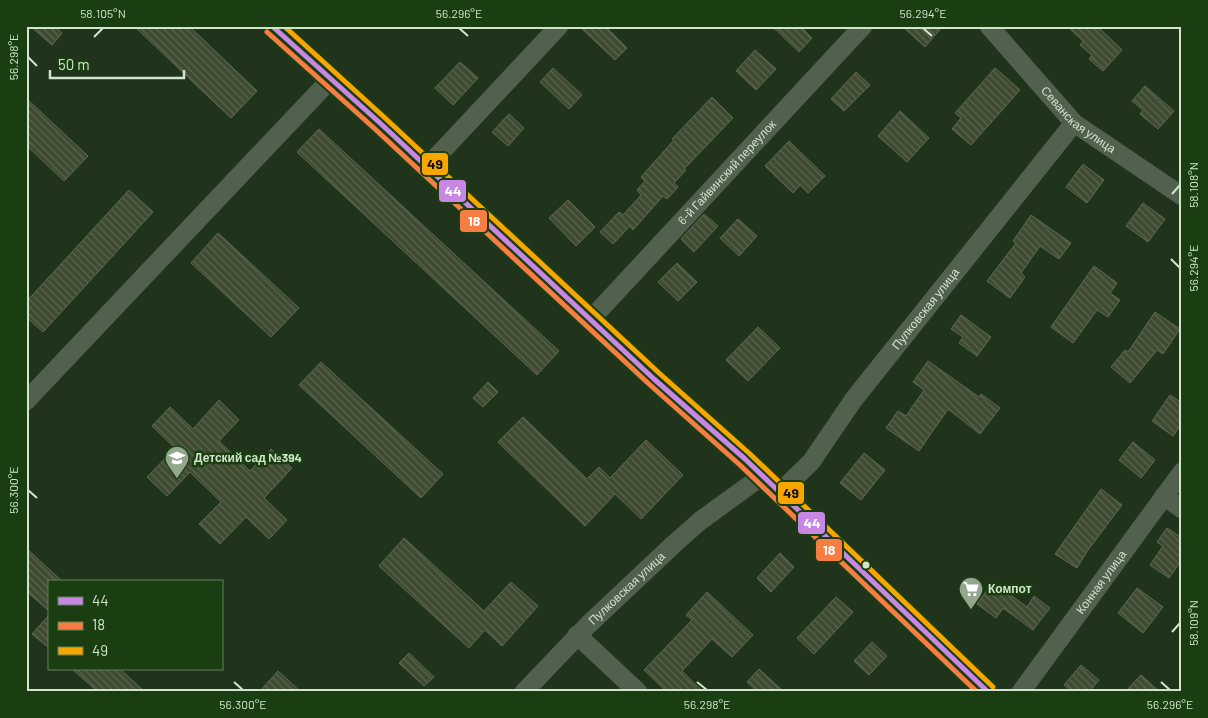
<svg xmlns="http://www.w3.org/2000/svg" width="1208" height="718" font-family="Barlow,sans-serif">
<style>
.building{fill:url(#building-back-hatch);stroke:#5e6953}
.lines{fill:none;stroke-linecap:round;stroke-linejoin:round}
.minor{stroke:#51614d;stroke-width:19}
.bus-1-casing{stroke:#1a3e12;stroke-width:9}
.bus-2-casing{stroke:#1a3e12;stroke-width:9}
.bus-3-casing{stroke:#1a3e12;stroke-width:9}
.bus-1{stroke:#c787e3;stroke-width:5}
.bus-2{stroke:#f77d43;stroke-width:5}
.bus-3{stroke:#f7a600;stroke-width:5}
.ticks{fill:none;stroke:#d0e5cb;stroke-width:2}
.bus-dot{fill:#d0e5cb;stroke:#1a3e12;stroke-width:2}
.labels{text-anchor:middle;stroke-width:5;stroke-linejoin:round;paint-order:stroke}
.street-label{font-size:12px;fill:#d0e5cb;stroke:#1a3e12}
.poi-label{font-size:12px;font-weight:bold;fill:#d0e5cb;stroke:#1a3e12;text-anchor:start}
.line-badge{stroke:#1a3e12;stroke-width:2}
.badge-label{font-size:14px;text-anchor:middle;font-weight:bold;fill:#fff}
.pale-badge-label{font-size:14px;text-anchor:middle;font-weight:bold;fill:#111}
.neatline{fill:none;stroke:#d0e5cb;stroke-width:2}
.ticks-label{font-size:12px;text-anchor:middle;fill:#d0e5cb}
</style>
<defs>
<pattern id="building-back-hatch" width="6" height="6" patternUnits="userSpaceOnUse" patternTransform="scale(1.25)"><rect width="6" height="6" fill="#3f4b31"/><path d="M-1 5l2 2M0 0l6 6M5-1l2 2" fill="none" stroke="#5a654e"/></pattern>
</defs>
<rect width="100%" height="100%" fill="#20341c"/>
<path class="building" d="M 30,26 L 54,26 L 62,33 L 52,45 Z
M 134,26 L 189,26 L 257,91 L 231,118 Z
M 579,26 L 605,26 L 627,48 L 615,60 Z
M 772,26 L 800,26 L 812,38 L 799,52 Z
M 902,26 L 943,26 L 925,47 Z
M 1067,26 L 1097,26 L 1122,50 L 1103,71 L 1089,59 L 1092,55 L 1080,45 L 1083,41 Z
M 755,50 L 776,69 L 756,90 L 736,71 Z
M 460,62 L 478,78 L 453,105 L 435,88 Z
M 553,68 L 582,95 L 569,109 L 540,82 Z
M 995,68 L 1020,90 L 971,145 L 952,129 L 961,118 L 955,113 Z
M 856,72 L 870,85 L 844,111 L 831,99 Z
M 1145,86 L 1174,111 L 1158,129 L 1140,114 L 1143,110 L 1132,101 Z
M 712,97 L 733,118 L 684,169 L 686,170 L 674,183 L 678,187 L 667,199 L 663,196 L 633,230 L 630,226 L 613,244 L 600,232 L 619,212 L 623,215 L 641,195 L 637,190 L 645,181 L 641,177 L 674,140 L 672,139 Z
M 26,98 L 88,156 L 64,181 L 26,145 Z
M 900,111 L 929,138 L 907,162 L 878,136 Z
M 509,114 L 524,128 L 508,146 L 492,132 Z
M 319,129 L 559,351 L 537,375 L 297,152 Z
M 789,141 L 825,176 L 808,193 L 800,185 L 793,193 L 765,166 Z
M 1083,164 L 1104,180 L 1087,203 L 1066,187 Z
M 129,190 L 153,212 L 43,332 L 26,317 L 26,302 Z
M 568,200 L 595,227 L 576,246 L 549,218 Z
M 1143,203 L 1165,219 L 1148,242 L 1126,226 Z
M 704,214 L 718,226 L 694,252 L 681,239 Z
M 1031,215 L 1071,243 L 1059,259 L 1040,246 L 1021,273 L 1025,277 L 1010,298 L 987,281 L 1016,243 L 1013,241 Z
M 738,219 L 757,236 L 739,256 L 720,238 Z
M 218,233 L 299,308 L 271,337 L 191,263 Z
M 677,263 L 697,282 L 678,301 L 658,282 Z
M 1094,266 L 1117,283 L 1110,293 L 1120,300 L 1108,317 L 1097,310 L 1073,343 L 1051,327 Z
M 1155,312 L 1180,329 L 1163,354 L 1157,350 L 1130,383 L 1111,367 L 1125,350 L 1128,352 Z
M 961,315 L 991,337 L 977,356 L 959,343 L 963,337 L 951,329 Z
M 758,327 L 780,348 L 748,381 L 726,360 Z
M 928,361 L 979,397 L 981,394 L 1000,408 L 980,434 L 948,409 L 919,451 L 886,428 L 898,411 L 906,416 L 924,390 L 913,382 Z
M 321,362 L 443,474 L 421,498 L 299,385 Z
M 488,382 L 498,392 L 483,407 L 473,398 Z
M 1170,395 L 1182,403 L 1182,423 L 1173,436 L 1152,421 Z
M 219,400 L 239,420 L 219,441 L 250,471 L 271,449 L 292,468 L 264,498 L 287,520 L 269,539 L 246,517 L 220,544 L 199,524 L 221,502 L 190,472 L 167,496 L 147,477 L 175,448 L 152,426 L 170,407 L 193,429 Z
M 523,417 L 587,479 L 599,467 L 610,478 L 646,440 L 683,475 L 641,519 L 615,494 L 585,526 L 498,442 Z
M 1133,442 L 1155,460 L 1141,478 L 1119,460 Z
M 864,453 L 885,470 L 861,500 L 840,483 Z
M 1101,489 L 1122,505 L 1088,550 L 1077,568 L 1055,554 Z
M 1167,528 L 1182,538 L 1182,560 L 1169,578 L 1150,565 L 1163,546 L 1157,542 Z
M 404,538 L 484,611 L 511,582 L 538,606 L 502,646 L 485,630 L 469,648 L 379,566 Z
M 26,548 L 63,582 L 49,582 L 49,611 L 26,591 Z
M 780,553 L 794,567 L 771,592 L 757,578 Z
M 993,582 L 1027,607 L 1034,596 L 1050,608 L 1033,630 L 1003,608 L 996,618 L 977,604 Z
M 1137,588 L 1163,607 L 1143,633 L 1118,613 Z
M 707,592 L 753,635 L 732,657 L 712,639 L 682,671 L 703,692 L 667,692 L 644,670 L 692,620 L 686,615 Z
M 836,597 L 853,612 L 814,654 L 797,638 Z
M 49,615 L 49,648 L 32,634 Z
M 872,642 L 887,656 L 869,675 L 854,661 Z
M 409,653 L 434,677 L 424,686 L 399,663 Z
M 1081,665 L 1099,680 L 1089,692 L 1072,692 L 1064,685 Z
M 72,669 L 120,669 L 145,692 L 98,692 Z
M 759,669 L 784,692 L 758,692 L 747,682 Z
M 278,671 L 301,692 L 259,692 Z
M 1141,675 L 1160,692 L 1125,692 Z"/>
<g class="lines">
<g class="minor">
<path d="M 272,26 L 380,123 L 654,379 L 745,459 L 988,692"/>
<path id="s1" d="M 989,26 L 1074,123 L 1182,196"/>
<path d="M 427,167 L 559,26"/>
<path id="s2" d="M 591,319 L 863,26"/>
<path d="M 26,401 L 330,80"/>
<path id="s3" d="M 779,493 L 811,462 L 854,399 L 1074,123"/>
<path d="M 1164,496 L 1182,509"/>
<path d="M 577,635 L 638,692"/>
<path id="s4" d="M 524,692 L 588,625 L 674,544 L 700,521 L 762,476"/>
<path id="s5" d="M 1021,692 L 1182,472"/>
</g>
<defs>
<path id="bus-1" d="M 272,26 L 380,123 L 654,379 L 745,459 L 988,692"/>
<path id="bus-2" d="M 267,32 L 375,129 L 649,384 L 740,465 L 977,692"/>
<path id="bus-3" d="M 284,26 L 385,118 L 659,373 L 750,454 L 993,687"/>
</defs>
<use href="#bus-1" class="bus-1-casing"/>
<use href="#bus-2" class="bus-2-casing"/>
<use href="#bus-3" class="bus-3-casing"/>
<use href="#bus-1" class="bus-1"/>
<use href="#bus-2" class="bus-2"/>
<use href="#bus-3" class="bus-3"/>
</g>
<path class="ticks" d="M 459,28 L 468,36M 923,28 L 932,36M 94,37 L 103,28M 28,57 L 37,66M 1172,194 L 1180,185M 1171,259 L 1180,268M 28,490 L 37,498M 1172,632 L 1180,623M 234,682 L 243,690M 697,682 L 707,690M 1161,682 L 1170,690"/>
<defs>
<symbol id="school-pin" viewBox="-11 -11 22 30"><path d="M0 17L-7.5 6A9.5 9.5 0 1 1 7.5 6Z" fill="#92a78e" stroke="#1a3e12"/><path d="M0-5L7-2L0 1L-7-2ZM-4 1L0 2.5L4 1V4Q0 6-4 4Z" fill="#fff"/></symbol>
<symbol id="supermarket-pin" viewBox="-11 -11 22 30"><path d="M0 17L-7.5 6A9.5 9.5 0 1 1 7.5 6Z" fill="#92a78e" stroke="#1a3e12"/><path d="M-6-5.5h2.5l.6 2H6L4.5 2H-2.5L-4.4-4H-6ZM-1.5 3.2a1.3 1.3 0 1 0 .1 0ZM3 3.2a1.3 1.3 0 1 0 .1 0Z" fill="#fff"/></symbol>
</defs>
<g fill-rule="evenodd">
<use href="#school-pin" x="163" y="444" width="28" height="38"/>
<use href="#supermarket-pin" x="957" y="575" width="28" height="38"/>
</g>
<circle class="bus-dot" cx="866" cy="565" r="4.5"/>
<g class="labels">
<g class="street-label">
<text dy="4" stroke="none"><textPath href="#s1" startOffset="130">Севанская улица</textPath></text>
<text dy="4" stroke="none"><textPath href="#s2" startOffset="200">6-й Гайвинский переулок</textPath></text>
<text dy="4" stroke="none"><textPath href="#s3" startOffset="236">Пулковская улица</textPath></text>
<text dy="4" stroke="none"><textPath href="#s5" startOffset="136">Конная улица</textPath></text>
<text dy="4" stroke="none"><textPath href="#s4" startOffset="146">Пулковская улица</textPath></text>
</g>
<g class="poi-label">
<text x="194" y="462">Детский сад №394</text>
<text x="988" y="593">Компот</text>
</g>
</g>
<g class="line-badge">
<rect x="421" y="152" width="28" height="24" rx="5" fill="#f7a600"/>
<rect x="438" y="179" width="29" height="24" rx="5" fill="#c787e3"/>
<rect x="459" y="209" width="29" height="24" rx="5" fill="#f77d43"/>
<rect x="777" y="481" width="28" height="24" rx="5" fill="#f7a600"/>
<rect x="797" y="511" width="29" height="24" rx="5" fill="#c787e3"/>
<rect x="815" y="538" width="28" height="24" rx="5" fill="#f77d43"/>
</g>
<g class="badge-label">
<text x="453" y="196">44</text>
<text x="474" y="226">18</text>
<text x="812" y="528">44</text>
<text x="829" y="555">18</text>
</g>
<g class="pale-badge-label">
<text x="435" y="169">49</text>
<text x="791" y="498">49</text>
</g>
<rect width="1208" height="718" fill="none" stroke="#1a3e12" stroke-width="55"/>
<rect x="48" y="580" width="175" height="90" fill="#1a3e12" stroke="#63815c"/>
<rect x="58" y="597" width="25" height="8" fill="#c787e3" stroke="#63815c"/>
<text x="92" y="606" font-size="15" fill="#d0e5cb">44</text>
<rect x="58" y="622" width="25" height="8" fill="#f77d43" stroke="#63815c"/>
<text x="92" y="630" font-size="15" fill="#d0e5cb">18</text>
<rect x="58" y="647" width="25" height="8" fill="#f7a600" stroke="#63815c"/>
<text x="92" y="656" font-size="15" fill="#d0e5cb">49</text>
<path d="M50 70v8h134v-8" fill="none" stroke="#d0e5cb" stroke-width="2.5"/>
<text x="58" y="70" font-size="15" fill="#d0e5cb" stroke="#1a3e12" stroke-width="4" paint-order="stroke">50 m</text>
<rect x="28" y="28" width="1152" height="662" class="neatline"/>
<g class="ticks-label">
<text x="103" y="18">58.105°N</text>
<text x="459" y="18">56.296°E</text>
<text x="923" y="18">56.294°E</text>
<text transform="translate(14 57) rotate(-90)" y="4">56.298°E</text>
<text transform="translate(1194 185) rotate(-90)" y="4">58.108°N</text>
<text transform="translate(1194 268) rotate(-90)" y="4">56.294°E</text>
<text transform="translate(14 490) rotate(-90)" y="4">56.300°E</text>
<text transform="translate(1194 623) rotate(-90)" y="4">58.109°N</text>
<text x="243" y="709">56.300°E</text>
<text x="707" y="709">56.298°E</text>
<text x="1170" y="709">56.296°E</text>
</g>
</svg>
